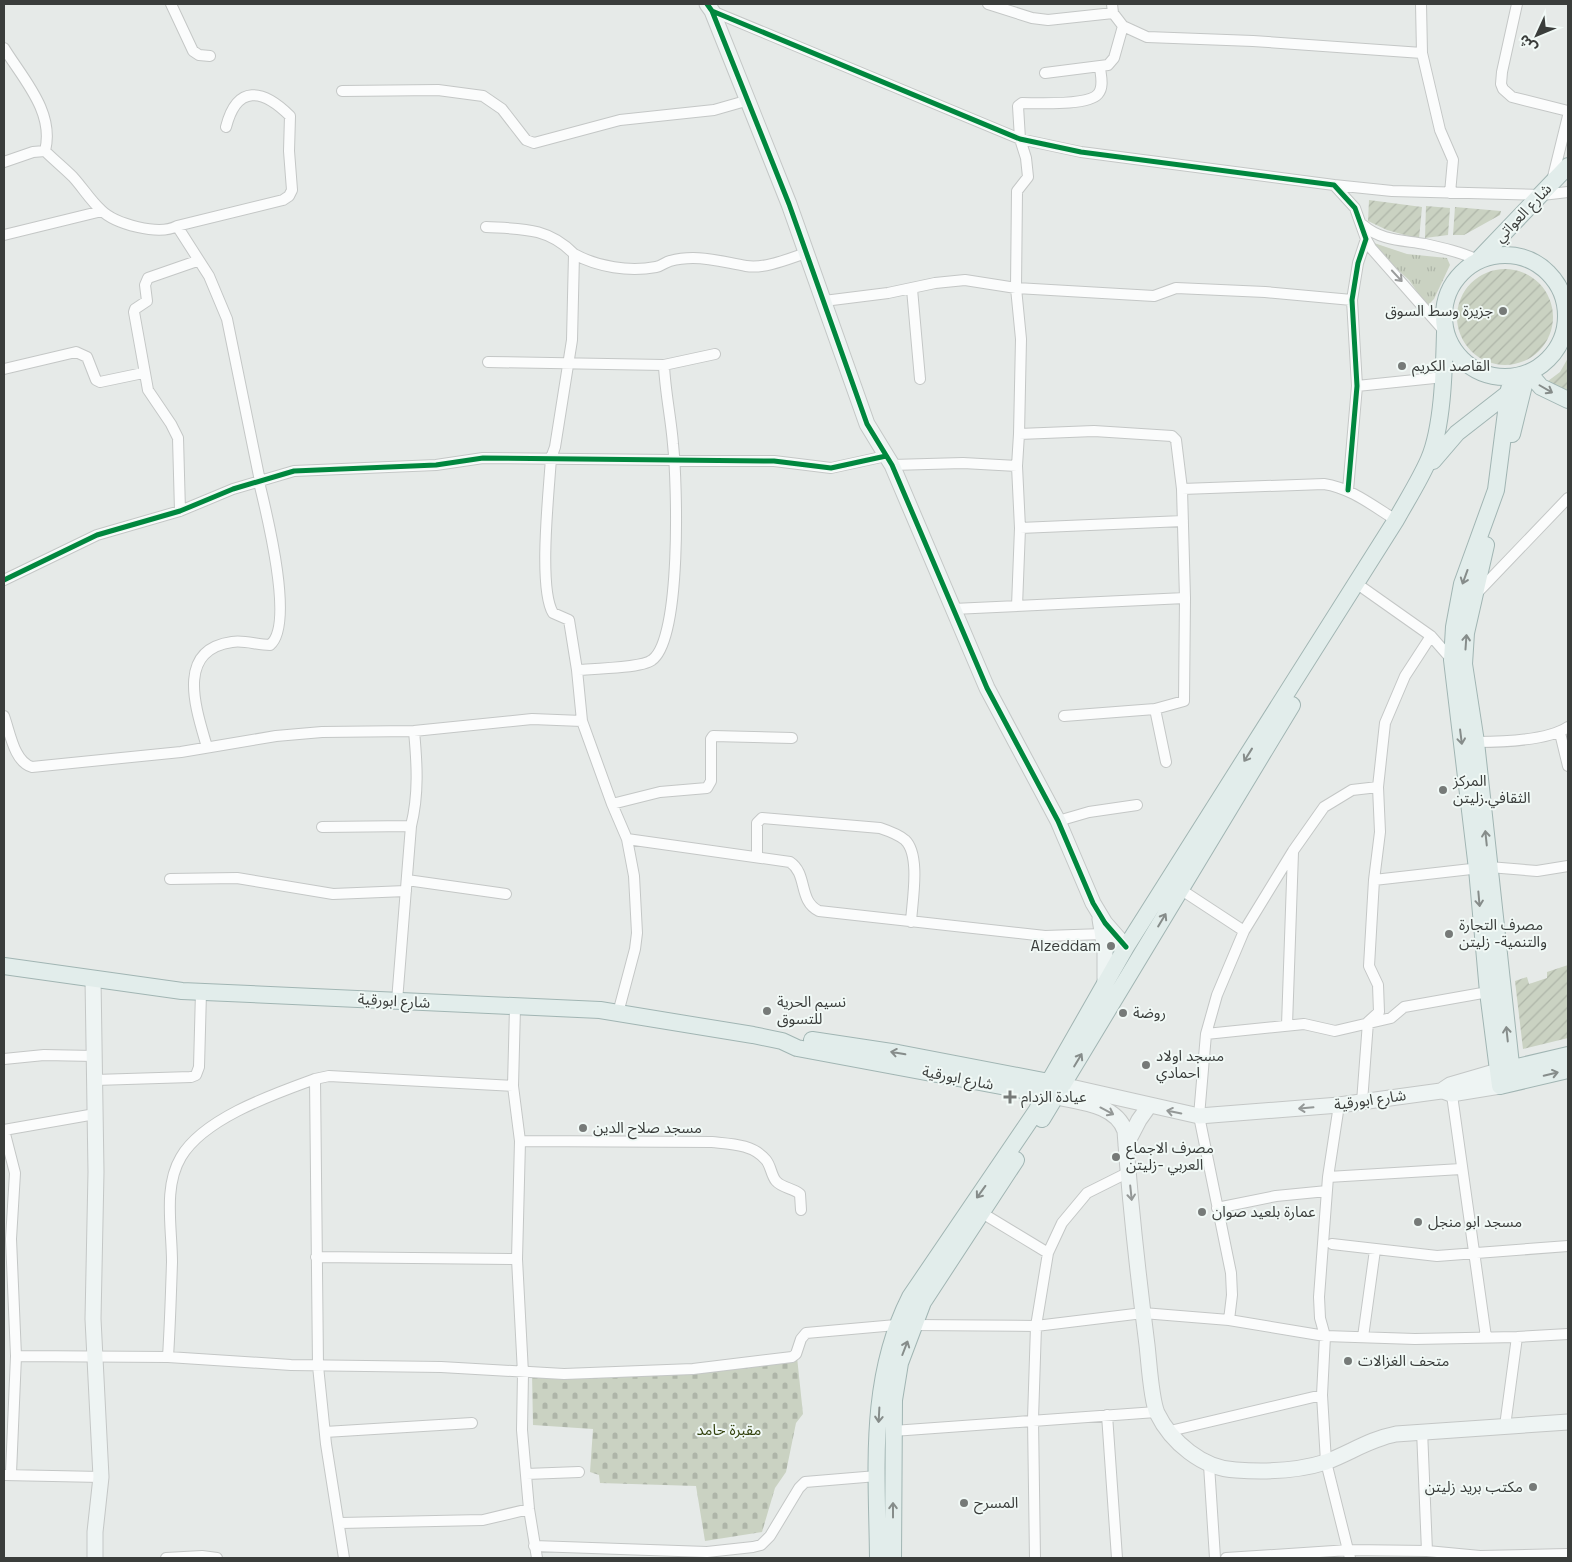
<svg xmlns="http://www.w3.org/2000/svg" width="1572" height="1562" font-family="'Space Grotesk','Noto Sans Arabic',sans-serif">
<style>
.grass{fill:url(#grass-tufts)}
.cemetery{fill:url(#cemetery-stones)}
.garden{fill:url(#garden-furrows)}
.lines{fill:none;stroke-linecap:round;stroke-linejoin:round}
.street-casing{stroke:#c4c7c6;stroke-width:12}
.secondary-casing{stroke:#c4c7c6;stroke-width:17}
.primary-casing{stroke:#a1b5b3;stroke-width:18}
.street{stroke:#fbfcfc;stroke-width:10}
.secondary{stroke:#eef4f3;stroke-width:15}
.primary{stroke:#e2edeb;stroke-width:16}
.cycleway-casing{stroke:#f1f9f6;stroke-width:8}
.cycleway{stroke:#00873e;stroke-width:5}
.oneway{stroke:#9a9c9c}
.oneway2{stroke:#868c8a}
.oneway3{stroke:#949897}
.poi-dot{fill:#767a78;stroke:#f1f9f6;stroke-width:2}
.labels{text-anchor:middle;stroke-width:4;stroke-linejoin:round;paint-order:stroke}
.street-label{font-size:15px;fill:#3a3d3b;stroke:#f1f9f6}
.poi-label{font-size:15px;fill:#3a3d3b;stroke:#f1f9f6;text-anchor:start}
.park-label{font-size:15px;fill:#34430f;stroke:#f1f9f6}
</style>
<defs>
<pattern id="grass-tufts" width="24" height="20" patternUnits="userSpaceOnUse" patternTransform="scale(1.25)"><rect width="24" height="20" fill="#cad2c2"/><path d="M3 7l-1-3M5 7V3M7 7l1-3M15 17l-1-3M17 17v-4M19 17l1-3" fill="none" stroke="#aeb5a8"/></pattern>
<pattern id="cemetery-stones" width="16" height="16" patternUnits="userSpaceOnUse" patternTransform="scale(1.25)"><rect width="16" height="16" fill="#cad2c2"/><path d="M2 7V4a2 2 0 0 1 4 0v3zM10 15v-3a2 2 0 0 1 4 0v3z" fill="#aeb5a8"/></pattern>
<pattern id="garden-furrows" width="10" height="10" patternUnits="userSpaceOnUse" patternTransform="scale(1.25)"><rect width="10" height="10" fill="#cad2c2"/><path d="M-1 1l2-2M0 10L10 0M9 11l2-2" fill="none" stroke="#aeb5a8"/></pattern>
</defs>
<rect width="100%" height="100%" fill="#e6eae8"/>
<path class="grass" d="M 1374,243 L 1407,254 L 1447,258 L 1450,265 L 1434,299 L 1427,306 L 1409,280 L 1377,251 Z"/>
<path class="cemetery" d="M 797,1357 L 803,1414 L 796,1423 L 786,1472 L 775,1488 L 762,1532 L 705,1541 L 696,1486 L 600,1483 L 599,1475 L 590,1472 L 593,1429 L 533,1425 L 532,1373 L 688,1371 Z"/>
<path class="garden" d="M 1369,200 L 1422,207 L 1419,239 L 1387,230 L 1368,221 Z
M 1426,206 L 1450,208 L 1448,235 L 1425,238 Z
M 1455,207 L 1501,211 L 1500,215 L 1464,235 L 1453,235 Z
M1457 317a48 48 0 1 1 96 0a48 48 0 1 1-96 0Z
M 1568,358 L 1568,391 L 1548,385 L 1548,381 L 1560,372 Z
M 1568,965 L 1568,1038 L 1523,1049 L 1515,981 L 1527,977 L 1529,984 L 1547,978 L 1547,972 Z"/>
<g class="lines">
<defs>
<path id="street" d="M 171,4 L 193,51 L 199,55 L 210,56
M 988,4 L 1032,18 L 1048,20 L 1113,13
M 1112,4 L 1113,13 L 1123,26 L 1147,37 L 1253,41 L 1422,53
M 1421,4 L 1422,53 L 1440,130 L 1453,160 L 1450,193
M 1517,4 L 1502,72 L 1501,84 L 1503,89 L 1512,97 L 1568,111
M 712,11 L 1020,139 L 1081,152 L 1334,185 L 1355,208 L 1366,239 L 1358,263 L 1352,300 L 1357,386 L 1348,490
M 4,48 C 23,79 55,112 45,151
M 1045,73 L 1108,65 L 1114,58 L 1123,26
M 342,91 L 438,90 L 483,96 L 502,109 L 526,140 L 534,143 L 620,120 L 714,110 L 749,100
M 226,127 C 237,84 263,89 290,116 L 289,151 L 292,190 L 289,196 L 283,200 L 177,226 L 209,276 L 227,319 L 260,481
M 4,162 L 33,152 L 45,151 C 54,160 64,168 73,177 C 83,188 90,200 101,210 C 115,224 159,236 177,226
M 1552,181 L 1568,116
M 1334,185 L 1392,191 L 1542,195 L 1568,192
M 1363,225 C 1381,241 1403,240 1425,244 C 1443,248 1461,252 1478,260
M 486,227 C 521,229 548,227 574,254 L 572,340 L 555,447 L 551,458 C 549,491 538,588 553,613 L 569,620 L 577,670
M 4,235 L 102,211
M 1366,239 L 1371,248 L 1445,332
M 574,254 C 598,267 629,272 656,267 C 662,266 665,262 670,261 C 677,259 686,258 693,258 C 712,258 728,263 746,266 C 765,269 788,259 806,253
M 912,289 L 920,379
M 824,301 L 888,293 L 935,283 L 965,280 L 1016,288 L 1154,296 L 1176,288 L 1265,292 L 1352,300
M 488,362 L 664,365
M 4,369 L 76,352 L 87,357 L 96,380 L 100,382 L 143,373
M 1357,386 L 1444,377
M 1019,434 L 1021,339 L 1016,288 L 1017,191 L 1028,177 L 1026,158 L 1020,139 L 1018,106 L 1022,103 C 1039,103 1088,106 1098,94 C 1104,87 1101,76 1100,68
M 892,465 L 963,463 L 1017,466
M 1182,489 L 1176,440 L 1172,436 L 1094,431 L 1019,434 L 1017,466 L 1020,528 L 1183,521
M 180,511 L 178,438 L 171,424 L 148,390 L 134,312 L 135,309 L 147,301 L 145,285 L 148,278 L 197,261
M 4,580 L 97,535 L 180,511 L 233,489 L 294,471 L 436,465 L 483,458 L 774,461 L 831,468 L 886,456
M 1363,588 L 1431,636 L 1452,660
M 1477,593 L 1568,498
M 1017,606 L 1020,528
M 953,609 L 1185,598 L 1182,489 L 1324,484 C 1351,488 1373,506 1396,520
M 1155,709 L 1166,762
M 4,716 C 10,732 14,762 32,767 L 181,752 L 276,736 L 322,732 L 414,731 L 532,719 L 582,721
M 1064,716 L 1155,709 L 1184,701 L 1185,598
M 1560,733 L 1568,766
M 1476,742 C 1501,742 1547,741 1568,727
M 207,747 C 196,709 175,650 232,642 C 245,640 257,645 270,645 C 295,625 266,511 259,482
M 612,804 L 660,792 L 707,788 L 711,781 L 711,739 L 713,736 L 792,738
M 1058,821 L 1089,812 L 1137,805
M 411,826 C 419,794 417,763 414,731
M 322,827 L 411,826 L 397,1001
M 627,839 L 790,862 C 808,874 798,901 819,911 L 1045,936 L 1103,934
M 757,856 L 757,823 L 762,818 L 880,828 C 889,831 898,834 905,840 C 921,855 912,902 911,922
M 170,879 L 237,878 L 333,894 L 406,891
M 407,880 L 506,894
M 1374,880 L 1489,867 L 1537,871 L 1568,866
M 1180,889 L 1244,931
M 515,1007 L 513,1086 L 520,1141 L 517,1259 L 523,1373 L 522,1430 L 529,1509 L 537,1558
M 618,1013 L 635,949 L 637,933 L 634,876 L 627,839 L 612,804 L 582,721 L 577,670 C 592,669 642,668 652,660 C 682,639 677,482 673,444 C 671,418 665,391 664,365 L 715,354
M 1287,1025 L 1293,852
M 1206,1034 L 1304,1024 L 1335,1031 L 1391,1018 L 1404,1007 L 1488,992
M 4,1059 L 44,1055 L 94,1056
M 315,1079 L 329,1076 L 513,1086
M 95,1080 L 191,1077 L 196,1075 L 199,1067 L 201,992
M 1451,1088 L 1486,1337
M 1362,1102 L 1368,1022 L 1379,1012 L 1378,985 L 1369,966 L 1374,880 L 1380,832 L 1378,787 L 1385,723 L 1405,676 L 1431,636
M 1339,1105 L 1328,1177 L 1319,1297 L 1320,1318 L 1325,1336 L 1322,1395 L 1326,1462 L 1350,1558
M 4,1130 L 15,1173 L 11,1239 L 16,1356 L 11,1473
M 4,1130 L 95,1114
M 520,1141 L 712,1142 C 731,1144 753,1144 766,1160 C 771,1166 771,1175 776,1181 C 782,1188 793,1188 800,1194 L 801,1210
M 1328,1177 L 1461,1169
M 1217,1208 L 1276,1196 L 1327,1191
M 982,1213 L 1048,1253
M 1332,1244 L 1437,1256 L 1568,1246
M 316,1257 L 517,1259
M 1229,1320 L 1232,1295 L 1231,1273 L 1199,1116 L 1206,1034 L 1217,995 L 1244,931 L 1293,851 L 1324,807 L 1352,790 L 1378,787
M 914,1325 L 1036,1326 L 1143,1313 L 1229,1320 L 1325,1336 L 1415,1339 L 1517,1337 L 1568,1334
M 1363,1337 L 1375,1250
M 16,1356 L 168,1357 L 291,1365 L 441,1367 L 564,1374 L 693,1369 L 792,1357 L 796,1354 L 801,1339 L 806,1333 L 896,1325
M 168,1357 C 170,1325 171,1294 172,1262 C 172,1228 163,1187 181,1157 C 204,1118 274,1094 315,1079 L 318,1366 L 326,1444 L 344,1558
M 1107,1415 L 1117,1558
M 1505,1426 L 1517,1337
M 1422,1430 L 1427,1551
M 893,1431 L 1156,1412
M 1170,1431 L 1322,1395
M 325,1432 L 472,1423
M 1209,1465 L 1215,1558
M 526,1474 L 579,1472
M 4,1475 L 101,1477
M 340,1523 L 483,1520 L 529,1509
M 534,1546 L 707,1552 L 753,1547 L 761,1545 L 770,1536 L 799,1488 L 805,1482 L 877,1476
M 166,1558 L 202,1556 L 217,1558
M 1035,1558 L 1033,1419 L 1036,1326 L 1048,1253 L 1062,1223 L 1087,1193 L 1129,1172
M 1226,1558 L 1349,1550 L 1427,1551 L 1480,1556 L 1568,1554"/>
<path id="secondary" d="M 707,4 L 712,11 L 789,204 L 867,424 L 892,465 L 987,688 L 1058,821 L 1093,903 L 1105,923 L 1126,947
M 1100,919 L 1105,950 L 1105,982
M 93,979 L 96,1172 L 93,1319 L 101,1477 L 95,1532 L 95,1558
M 1053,1083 L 1199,1116 L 1339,1105 L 1441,1091 L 1450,1085 L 1498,1071
M 1443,1091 L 1451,1094 L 1500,1086
M 1044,1094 C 1071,1102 1115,1101 1125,1131 C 1130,1203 1138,1275 1147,1345 C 1149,1362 1151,1399 1157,1413 C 1171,1442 1203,1469 1236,1470 C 1265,1472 1298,1471 1326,1462 C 1350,1453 1370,1439 1396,1434 L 1568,1422
M 1126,1145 L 1139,1120 L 1149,1106"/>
<path id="primary" d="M1444 316a61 61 0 1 1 122 0a61 61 0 1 1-122 0Z
M 1480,258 L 1568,166
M 1529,373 L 1541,387 L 1568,400
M 1509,389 L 1496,490 L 1462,584 L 1454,627 L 1452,660 L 1477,869 L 1488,992 L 1500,1086 L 1568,1070
M 1512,434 L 1526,377
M 1433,461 L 1457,433 L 1516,387 L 1523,375
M 1486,545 L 1466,633 L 1464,664 L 1476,742 L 1513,1083
M 4,966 L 182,991 L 600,1010 L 753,1035 L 782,1041 L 797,1048 L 1044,1094
M 812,1040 L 898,1053 L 1049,1082
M 1500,1071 L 1568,1055
M 1042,1119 L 1292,705
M 878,1558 C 877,1468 868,1380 910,1297 L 1037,1110 L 1049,1082 L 1126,947 L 1396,520 C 1407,500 1420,480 1429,459 C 1443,426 1444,369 1445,332
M 893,1558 L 894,1400 L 900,1363 L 923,1302 L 1016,1160"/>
</defs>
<use href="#street" class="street-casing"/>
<use href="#secondary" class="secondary-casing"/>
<use href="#primary" class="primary-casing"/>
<use href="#street" class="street"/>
<use href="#secondary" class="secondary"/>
<use href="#primary" class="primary"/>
<defs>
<path id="cycleway" d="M 707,4 L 712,11 L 789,204 L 867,424 L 892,465 L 987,688 L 1058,821 L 1093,903 L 1105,923 L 1126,947
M 712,11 L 1020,139 L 1081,152 L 1334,185 L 1355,208 L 1366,239 L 1358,263 L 1352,300 L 1357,386 L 1348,490
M 4,580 L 97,535 L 180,511 L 233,489 L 294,471 L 436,465 L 483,458 L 774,461 L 831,468 L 886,456"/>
</defs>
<use href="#cycleway" class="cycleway-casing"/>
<use href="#cycleway" class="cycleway"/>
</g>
<defs><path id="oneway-shaft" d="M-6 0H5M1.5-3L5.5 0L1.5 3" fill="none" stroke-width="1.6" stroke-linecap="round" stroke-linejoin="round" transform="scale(1.25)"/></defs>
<use class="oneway" href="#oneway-shaft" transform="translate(1397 276) rotate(47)"/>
<g class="oneway2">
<use href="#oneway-shaft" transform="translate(1546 389) rotate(30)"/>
<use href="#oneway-shaft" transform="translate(1465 577) rotate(110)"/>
<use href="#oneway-shaft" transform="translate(1466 642) rotate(-86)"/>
<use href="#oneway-shaft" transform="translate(1461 737) rotate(83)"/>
<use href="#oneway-shaft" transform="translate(1248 755) rotate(122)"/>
<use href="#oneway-shaft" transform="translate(1486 838) rotate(-96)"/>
<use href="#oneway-shaft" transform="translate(1479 899) rotate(85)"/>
<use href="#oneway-shaft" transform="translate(1162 920) rotate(-59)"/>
<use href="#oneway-shaft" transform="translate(1507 1034) rotate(-96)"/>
<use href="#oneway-shaft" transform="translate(898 1053) rotate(-170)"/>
<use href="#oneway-shaft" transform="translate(1078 1060) rotate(-59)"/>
<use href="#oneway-shaft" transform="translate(1551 1074) rotate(-13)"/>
<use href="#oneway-shaft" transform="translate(981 1192) rotate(126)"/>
<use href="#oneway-shaft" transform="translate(905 1348) rotate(-69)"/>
<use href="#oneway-shaft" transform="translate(879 1415) rotate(93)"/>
<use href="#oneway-shaft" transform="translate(893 1510) rotate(-90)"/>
</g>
<g class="oneway3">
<use href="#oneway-shaft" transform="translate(1306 1108) rotate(175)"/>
<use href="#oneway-shaft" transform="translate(1107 1111) rotate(28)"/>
<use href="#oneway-shaft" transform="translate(1174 1112) rotate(-169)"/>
<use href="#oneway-shaft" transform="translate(1131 1193) rotate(84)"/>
</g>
<g class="poi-dot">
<circle cx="1503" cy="311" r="5"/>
<circle cx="1402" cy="366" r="5"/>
<circle cx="1443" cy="790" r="5"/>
<circle cx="1449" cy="934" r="5"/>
<circle cx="1111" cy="946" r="5"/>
<circle cx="767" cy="1011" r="5"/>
<circle cx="1123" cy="1013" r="5"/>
<circle cx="1146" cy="1065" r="5"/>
<path d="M1007.5 1089.5h5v5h5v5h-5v5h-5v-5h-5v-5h5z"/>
<circle cx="583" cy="1128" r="5"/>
<circle cx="1116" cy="1157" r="5"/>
<circle cx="1202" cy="1212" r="5"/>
<circle cx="1418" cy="1222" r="5"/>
<circle cx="1348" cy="1361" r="5"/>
<circle cx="1533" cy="1487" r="5"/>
<circle cx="964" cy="1503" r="5"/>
</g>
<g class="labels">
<g class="street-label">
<text transform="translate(1523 213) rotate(-46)" y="5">شارع العواتي</text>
<text transform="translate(394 1001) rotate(3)" y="5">شارع ابورقية</text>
<text transform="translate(958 1078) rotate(11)" y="5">شارع ابورقية</text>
<text transform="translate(1370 1100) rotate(-8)" y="5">شارع ابورقية</text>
</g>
<g class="poi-label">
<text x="1493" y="316" text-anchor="end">جزيرة وسط السوق</text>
<text x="1412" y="371">القاصد الكريم</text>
<text x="1453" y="786">المركز<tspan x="1453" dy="17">الثقافي.زليتن</tspan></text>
<text x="1459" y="930">مصرف التجارة<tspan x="1459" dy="17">والتنمية- زليتن</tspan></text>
<text x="1101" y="951" text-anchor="end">Alzeddam</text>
<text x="777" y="1007">نسيم الحرية<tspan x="777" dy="17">للتسوق</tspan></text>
<text x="1133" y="1018">روضة</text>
<text x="1156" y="1061">مسجد اولاد<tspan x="1156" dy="17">احمادي</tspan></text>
<text x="1021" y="1102">عيادة الزدام</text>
<text x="593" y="1133">مسجد صلاح الدين</text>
<text x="1126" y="1153">مصرف الاجماع<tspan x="1126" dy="17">العربي -زليتن</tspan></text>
<text x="1212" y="1217">عمارة بلعيد صوان</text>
<text x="1428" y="1227">مسجد ابو منجل</text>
<text x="1358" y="1366">متحف الغزالات</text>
<text x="1523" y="1492" text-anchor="end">مكتب بريد زليتن</text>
<text x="974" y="1508">المسرح</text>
</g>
<g class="park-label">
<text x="729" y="1435">مقبرة حامد</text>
</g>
</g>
<rect width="1572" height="1562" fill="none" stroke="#3a3d3b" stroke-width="10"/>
<g transform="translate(1537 35) rotate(226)" stroke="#f1f9f6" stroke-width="4" paint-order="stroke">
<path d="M0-4L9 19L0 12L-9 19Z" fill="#3a3d3b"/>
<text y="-8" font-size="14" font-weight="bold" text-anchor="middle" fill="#3a3d3b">ش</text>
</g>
</svg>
